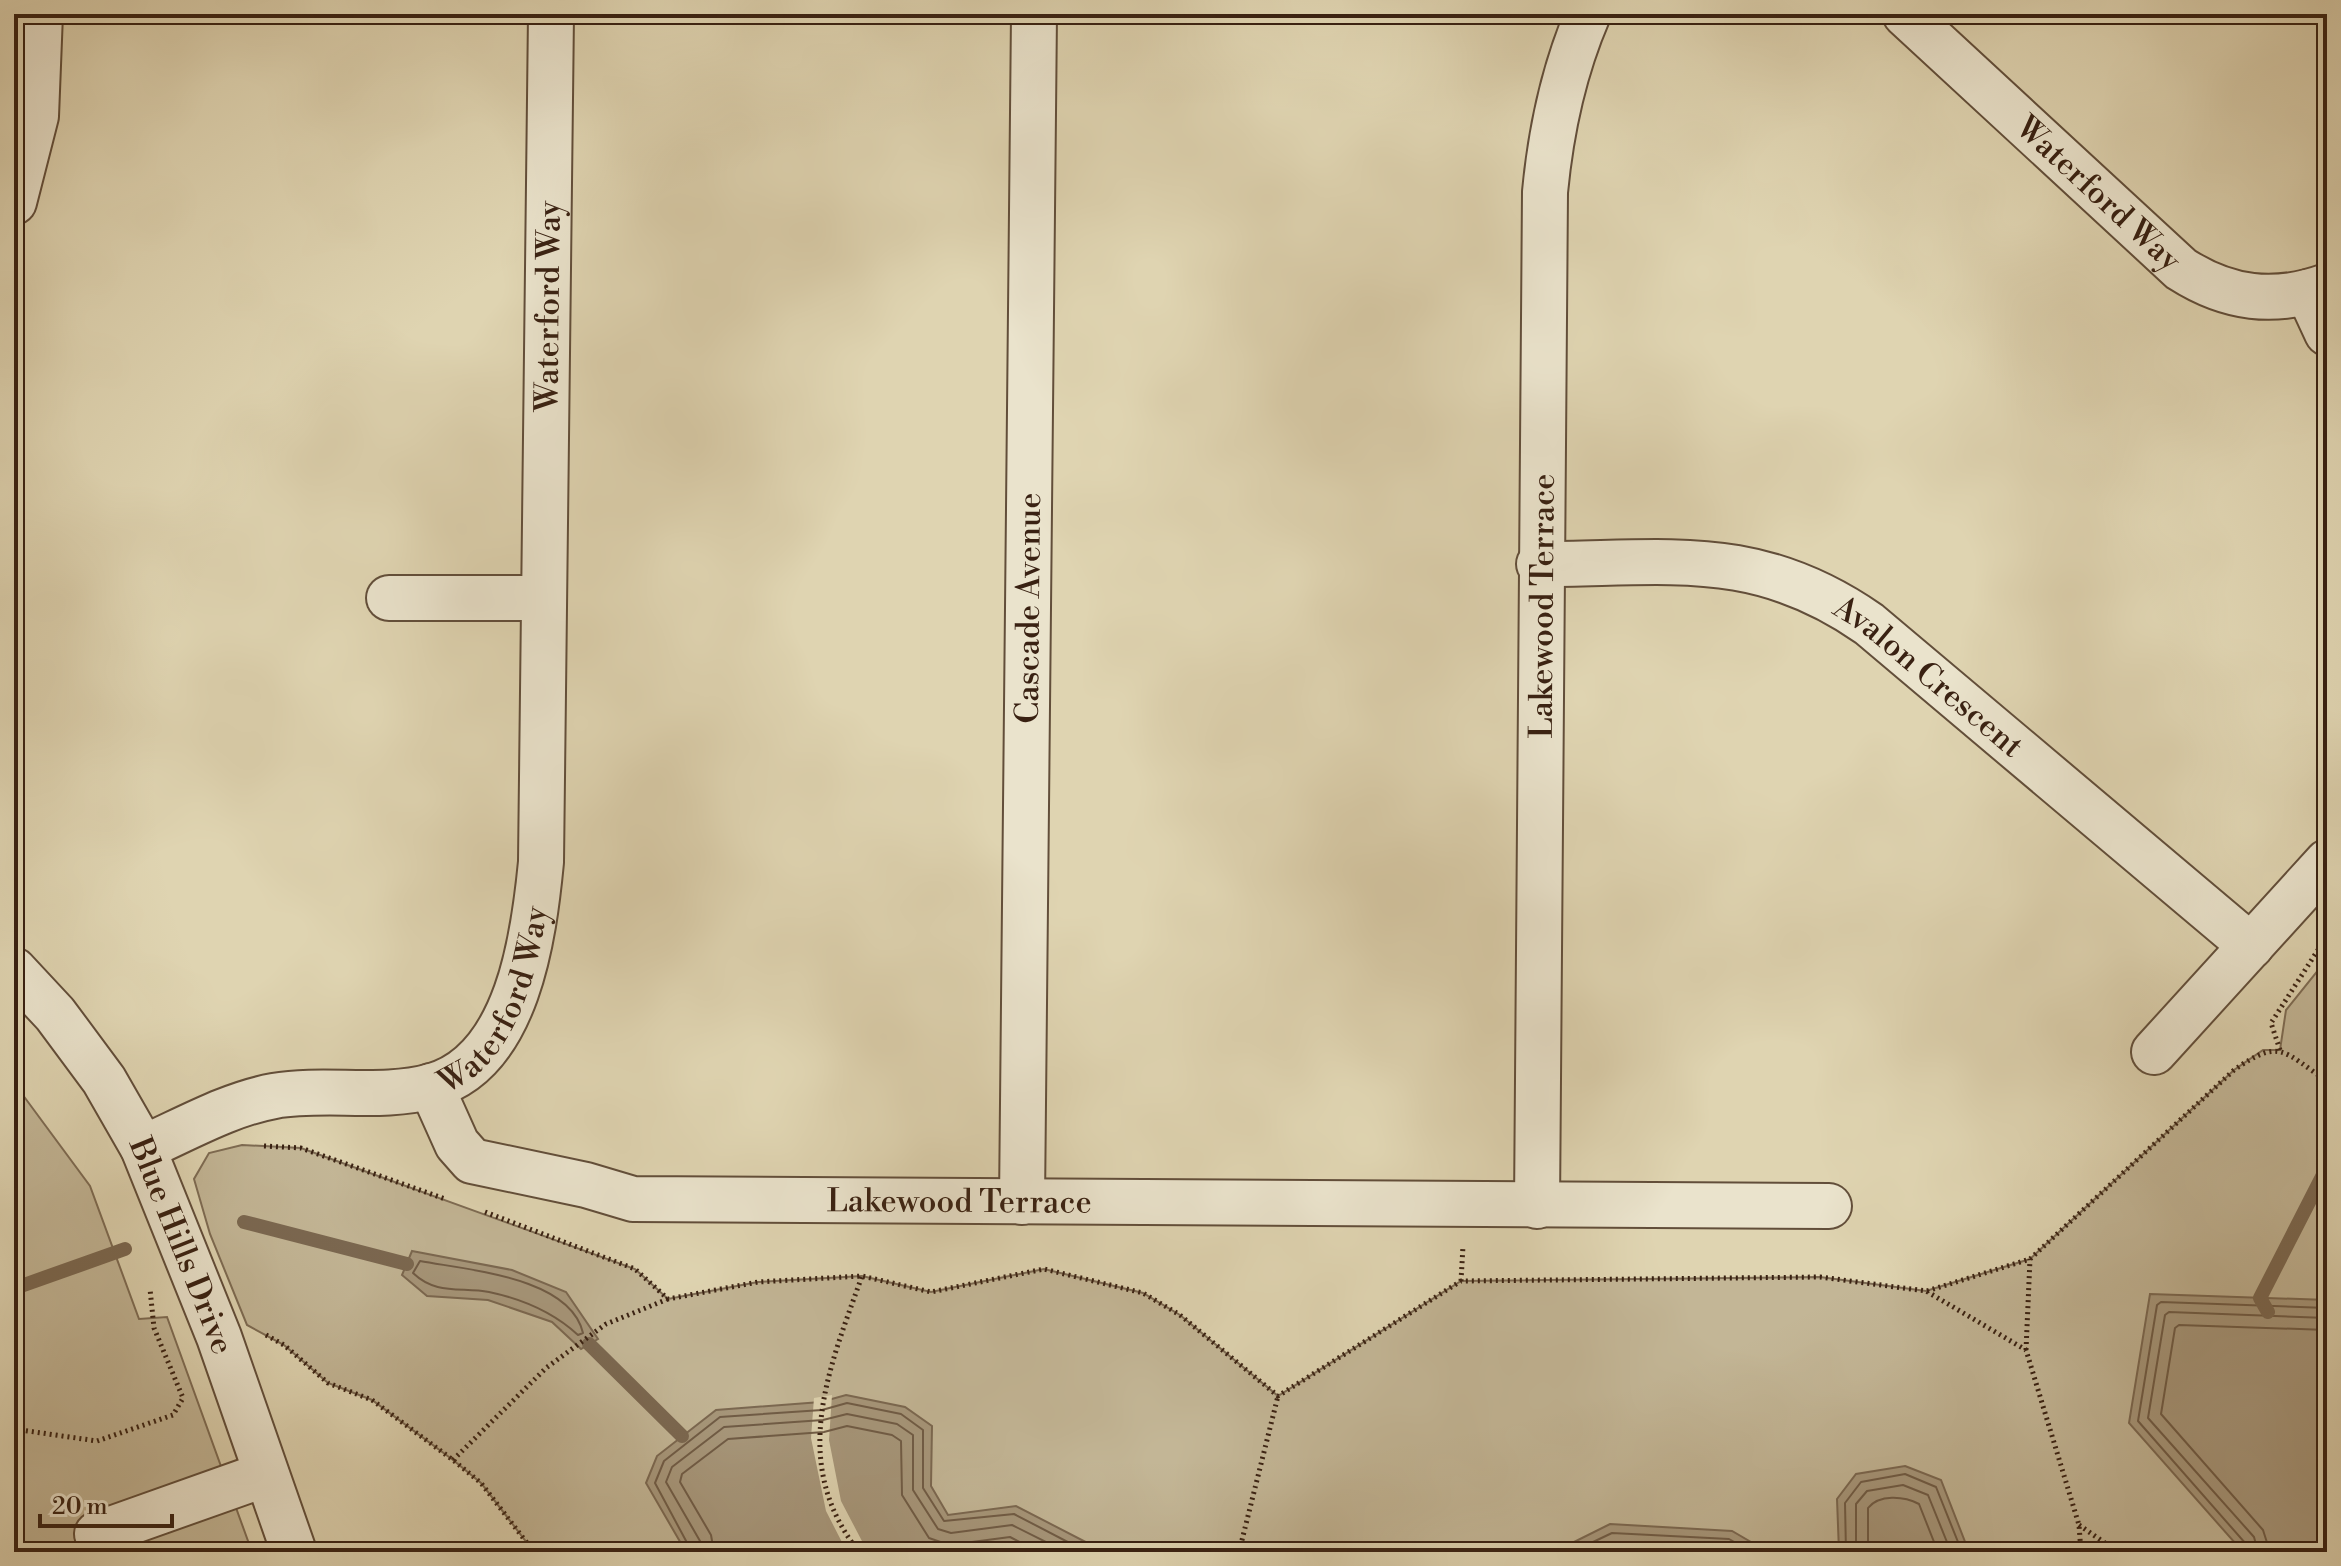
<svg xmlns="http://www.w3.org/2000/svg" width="2341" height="1566" font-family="'Libre Bodoni',serif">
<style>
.green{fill:#c3b696;stroke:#7e6c54;stroke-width:2}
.water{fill:#a7977b;stroke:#7b6851;stroke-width:2}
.pier{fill:#dfd4b1}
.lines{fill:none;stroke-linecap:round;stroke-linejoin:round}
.shore{stroke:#705c46;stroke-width:2}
.stream{stroke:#7b6851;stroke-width:14}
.minor-casing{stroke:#624e3a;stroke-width:48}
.path{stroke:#392112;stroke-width:5;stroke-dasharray:2 4;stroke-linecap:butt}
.minor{stroke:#eae3cc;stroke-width:44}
.labels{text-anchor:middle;stroke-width:6;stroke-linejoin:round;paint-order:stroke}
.street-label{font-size:32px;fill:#392112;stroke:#eae3cc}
</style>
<rect width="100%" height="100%" fill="#dfd4b1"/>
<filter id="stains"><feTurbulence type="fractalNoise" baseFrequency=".0025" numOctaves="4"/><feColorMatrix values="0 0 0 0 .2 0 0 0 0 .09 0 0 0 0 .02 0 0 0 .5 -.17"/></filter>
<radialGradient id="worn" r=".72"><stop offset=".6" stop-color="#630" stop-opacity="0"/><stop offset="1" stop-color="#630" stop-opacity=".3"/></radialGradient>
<path class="green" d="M 2327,959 L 2327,1552 L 534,1552 L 481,1483 L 453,1460 L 372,1400 L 328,1383 L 284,1345 L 247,1325 L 210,1234 L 194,1179 L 209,1153 L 242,1145 L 301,1148 L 635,1269 L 668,1299 L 758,1282 L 862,1276 L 931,1292 L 1044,1269 L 1143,1293 L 1180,1315 L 1278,1396 L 1461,1281 L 1820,1277 L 1926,1291 L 2030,1259 L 2234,1070 L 2263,1050 L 2280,1050 L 2286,1010 Z
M 14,1083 L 90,1186 L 139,1319 L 167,1317 L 252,1552 L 14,1552 Z"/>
<path class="water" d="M 412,1251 L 512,1270 L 566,1292 L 598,1339 L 581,1349 L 552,1322 L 488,1300 L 427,1296 L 402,1275 Z
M 2150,1294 L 2327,1300 L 2327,1552 L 2243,1552 L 2129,1423 Z
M 846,1395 L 905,1407 L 932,1426 L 931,1486 L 948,1515 L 1016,1506 L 1105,1552 L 686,1552 L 646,1483 L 657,1456 L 716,1410 L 821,1402 Z
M 1905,1466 L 1941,1480 L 1969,1552 L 1839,1552 L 1837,1499 L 1856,1474 Z
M 1610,1524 L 1732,1531 L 1768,1552 L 1554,1552 Z"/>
<path class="pier" d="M 832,1395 L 829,1440 L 841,1501 L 863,1543 L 888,1544 L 889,1552 L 847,1552 L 826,1511 L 811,1438 L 814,1398 Z"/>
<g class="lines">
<path class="shore" d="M 420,1261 C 468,1270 570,1277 583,1333 L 578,1335 C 553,1312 522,1299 489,1292 C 460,1287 436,1295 413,1273 Z
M 692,1552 L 655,1483 L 664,1461 L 720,1417 L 822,1410 L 847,1403 L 901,1414 L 923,1430 L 923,1488 L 944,1521 L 1014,1514 L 1087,1552
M 702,1552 L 700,1541 L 666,1482 L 672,1467 L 724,1427 L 823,1420 L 847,1414 L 897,1424 L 913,1435 L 913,1490 L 938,1529 L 951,1533 L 1012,1525 L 1066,1552
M 714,1552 L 711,1535 L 680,1482 L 682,1474 L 728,1439 L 824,1432 L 847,1426 L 892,1435 L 901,1441 L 902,1495 L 929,1538 L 949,1545 L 1010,1537 L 1039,1552
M 1572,1552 L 1612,1533 L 1729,1539 L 1752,1552
M 1595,1552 L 1614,1543 L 1726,1548 L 1732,1552
M 1846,1552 L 1845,1503 L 1861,1482 L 1905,1474 L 1936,1487 L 1962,1552
M 1856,1552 L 1856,1504 L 1867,1491 L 1903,1485 L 1928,1495 L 1951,1552
M 1868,1552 L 1868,1508 C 1879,1494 1904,1496 1919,1504 L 1938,1552
M 2248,1552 L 2246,1544 L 2138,1421 L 2157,1305 L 2161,1302 L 2327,1308
M 2258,1552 L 2254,1537 L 2148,1418 L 2165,1315 L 2169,1312 L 2327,1318
M 2270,1552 L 2263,1530 L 2161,1414 L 2175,1328 L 2179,1325 L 2327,1330"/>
<path class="stream" d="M 244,1222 L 407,1264
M 14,1284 L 21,1286 L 125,1249
M 2268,1312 L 2260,1298 L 2327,1167
M 589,1344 L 682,1436"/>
<defs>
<g id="minor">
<path id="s1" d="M 1905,14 L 2181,269 C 2228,299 2274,305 2327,286"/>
<path d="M 14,202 L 36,116 L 40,14"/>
<path d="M 2308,292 L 2327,333"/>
<path id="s2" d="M 1539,564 C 1668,564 1756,545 1869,624 L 2251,946"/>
<path d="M 389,598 L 544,598"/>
<path id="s3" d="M 14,970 L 55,1014 L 104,1080 L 143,1148 L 219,1337 L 294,1552"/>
<path d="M 2154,1052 L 2327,862"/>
<path id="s4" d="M 431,1086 L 457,1144 L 472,1161 L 586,1185 L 633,1199 L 1829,1206"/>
<path id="s5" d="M 143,1148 C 184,1130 229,1104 274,1096 C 325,1087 382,1100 432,1086 C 518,1062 534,935 541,862 L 551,14"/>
<path id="s6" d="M 1022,1202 L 1034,14"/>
<path id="s7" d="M 1537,1206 L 1545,192 C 1551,129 1563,72 1588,14"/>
<path d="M 97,1534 L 266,1474"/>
</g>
</defs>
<use href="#minor" class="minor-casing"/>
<path class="path" d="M 2280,1050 L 2271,1023 L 2327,936
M 264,1146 L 301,1148 L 445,1199
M 485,1212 L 635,1269 L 668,1299 L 758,1282 L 862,1276 L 931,1292 L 1044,1269 L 1143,1293 L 1180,1315 L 1278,1396 L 1461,1281 L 1820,1277 L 1926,1291 L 2026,1350 L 2079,1525 L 2081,1552
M 1461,1281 L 1463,1246
M 1927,1291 L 2030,1259 L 2234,1070 C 2281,1037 2283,1052 2327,1081
M 266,1335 L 284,1345 L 328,1383 L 372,1400 L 453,1460 L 481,1483 L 534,1552
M 2026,1350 L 2030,1259
M 14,1429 L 97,1441 L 173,1415 L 183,1398 L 154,1328 L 150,1289
M 453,1460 L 546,1368 L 606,1324 L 668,1299
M 2079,1525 L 2118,1552
M 859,1552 C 788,1462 829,1369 862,1276
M 1239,1552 L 1278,1396"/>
<use href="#minor" class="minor"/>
</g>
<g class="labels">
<g class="street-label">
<text dy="11" stroke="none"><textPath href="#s1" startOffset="264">Waterford Way</textPath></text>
<text dy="11" stroke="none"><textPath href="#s5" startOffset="1120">Waterford Way</textPath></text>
<text dy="11" stroke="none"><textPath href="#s7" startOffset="600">Lakewood Terrace</textPath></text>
<text dy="11" stroke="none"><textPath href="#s6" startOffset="594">Cascade Avenue</textPath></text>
<text dy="11" stroke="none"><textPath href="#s2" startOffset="422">Avalon Crescent</textPath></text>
<text dy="11" stroke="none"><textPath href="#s5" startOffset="414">Waterford Way</textPath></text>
<text dy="11" stroke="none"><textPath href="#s4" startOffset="578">Lakewood Terrace</textPath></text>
<text dy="11" stroke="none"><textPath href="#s3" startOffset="326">Blue Hills Drive</textPath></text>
</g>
</g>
<rect width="2341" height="1566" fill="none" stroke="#dfd4b1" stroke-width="48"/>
<rect x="16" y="16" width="2309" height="1534" fill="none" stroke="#392112" stroke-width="4"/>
<rect x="24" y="24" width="2293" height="1518" fill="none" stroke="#392112" stroke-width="2"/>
<path d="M40 1514v12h132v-12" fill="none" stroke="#392112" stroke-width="4"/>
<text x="52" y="1514" font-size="24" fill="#392112" stroke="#eae3cc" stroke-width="6" paint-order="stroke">20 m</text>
<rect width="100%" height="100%" filter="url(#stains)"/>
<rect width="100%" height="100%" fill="url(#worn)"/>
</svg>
